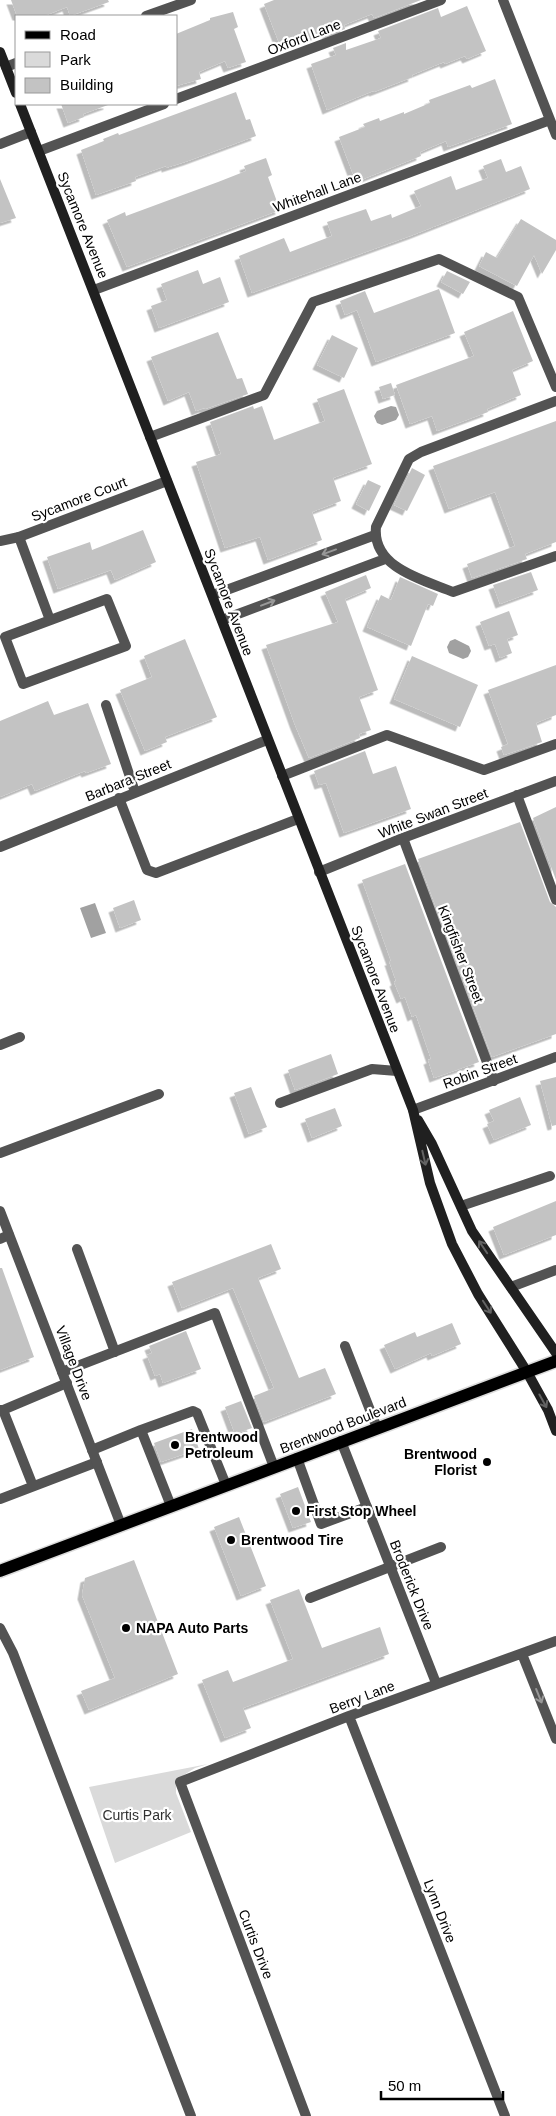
<svg xmlns="http://www.w3.org/2000/svg" width="556" height="2116" font-family="Arial,sans-serif">
<style>
.green{fill:#dadada}
.water{fill:#a1a1a1}
.building{fill:#c3c3c3;filter:url(#shadow)}
.lines{fill:none;stroke-linecap:round;stroke-linejoin:round}
.primary-casing{stroke:#dbdbdb;stroke-width:15}
.lane{stroke:#535353;stroke-width:10}
.street{stroke:#535353;stroke-width:10}
.secondary{stroke:#202020;stroke-width:10}
.primary{stroke:#000;stroke-width:12}
.oneway{stroke:#989898}
.oneway2{stroke:#636363}
.poi-dot{fill:#000;stroke:#fff;stroke-width:2}
.labels{text-anchor:middle;stroke-width:4.5;stroke-linejoin:round;paint-order:stroke}
.street-label{font-size:14px;fill:#000;stroke:#fff}
.poi-label{font-size:14px;font-weight:bold;fill:#000;stroke:#fff;text-anchor:start}
.park-label{font-size:14px;fill:#313131;stroke:#fff}
</style>
<defs>
<filter id="shadow"><feDropShadow dx="-4.5" dy="4.5" stdDeviation="0" flood-color="#0004"/></filter>
</defs>
<rect width="100%" height="100%" fill="#fff"/>
<path class="green" d="M 208,1764 L 195,1768 L 176,1780 L 176,1793 L 191,1832 L 115,1863 L 89,1787 Z"/>
<path class="water" d="M 391,406 L 396,407 L 399,415 L 396,420 L 382,425 L 377,423 L 374,416 L 377,411 Z
M 455,639 L 469,646 L 471,651 L 468,657 L 463,659 L 449,653 L 447,647 L 450,641 Z
M 95,903 L 106,933 L 91,938 L 80,908 Z"/>
<path class="building" d="M 11,0 L 108,0 L 109,2 L 70,16 L 67,7 L 44,16 L 17,16 Z
M 274,0 L 421,0 L 374,18 L 372,14 L 344,25 L 345,29 L 327,35 L 326,32 L 281,48 L 264,4 Z
M 467,6 L 486,51 L 467,59 L 465,56 L 445,64 L 444,62 L 412,75 L 413,77 L 374,92 L 373,91 L 327,110 L 311,64 L 336,55 L 333,48 L 346,43 L 346,50 L 381,38 L 378,31 L 438,8 L 441,17 Z
M 233,12 L 238,27 L 234,29 L 246,62 L 228,68 L 225,61 L 199,72 L 201,79 L 176,86 L 176,34 L 210,20 L 210,18 Z
M 495,79 L 512,124 L 448,147 L 446,141 L 420,152 L 421,156 L 356,182 L 339,137 L 365,127 L 363,124 L 379,118 L 380,121 L 404,112 L 404,114 L 430,103 L 429,100 L 470,85 L 472,88 Z
M 236,92 L 246,120 L 250,119 L 256,136 L 188,161 L 166,168 L 166,166 L 135,177 L 136,181 L 96,195 L 81,150 L 104,141 L 103,139 L 118,133 L 119,135 Z
M 61,104 L 108,104 L 108,105 L 83,114 L 84,117 L 68,123 Z
M 266,158 L 272,175 L 268,177 L 280,210 L 127,267 L 107,220 L 125,212 L 126,216 L 218,182 L 246,171 L 244,166 Z
M 501,159 L 506,172 L 521,166 L 530,189 L 413,235 L 252,293 L 239,256 L 284,238 L 290,252 L 332,236 L 327,222 L 366,209 L 371,221 L 391,214 L 392,218 L 421,206 L 414,191 L 451,176 L 456,190 L 488,178 L 483,166 Z
M 0,179 L 16,218 L 0,223 Z
M 521,219 L 556,240 L 556,250 L 542,274 L 534,255 L 517,286 L 479,266 L 486,252 L 497,258 Z
M 198,270 L 203,284 L 220,277 L 229,302 L 159,328 L 151,306 L 167,300 L 161,284 Z
M 447,271 L 470,282 L 463,294 L 441,282 Z
M 439,289 L 455,333 L 376,362 L 357,310 L 345,315 L 340,301 L 365,291 L 374,313 Z
M 513,311 L 533,361 L 512,370 L 521,395 L 487,409 L 488,412 L 437,431 L 432,416 L 410,424 L 396,385 L 474,356 L 464,332 Z
M 218,332 L 237,379 L 242,378 L 248,394 L 205,409 L 204,408 L 196,411 L 189,392 L 168,401 L 151,357 Z
M 332,335 L 358,348 L 344,378 L 317,365 Z
M 391,383 L 395,395 L 383,399 L 379,387 Z
M 344,389 L 372,464 L 333,478 L 341,501 L 312,512 L 322,540 L 268,560 L 260,537 L 225,548 L 196,462 L 221,454 L 210,422 L 253,406 L 254,409 L 262,406 L 274,440 L 325,421 L 317,399 Z
M 556,421 L 556,542 L 525,554 L 527,559 L 472,578 L 467,564 L 515,546 L 495,492 L 449,509 L 433,466 Z
M 412,468 L 425,475 L 407,511 L 394,505 Z
M 368,480 L 381,486 L 369,511 L 356,504 Z
M 143,530 L 156,562 L 115,580 L 111,570 L 58,589 L 47,557 L 90,542 L 92,550 Z
M 531,572 L 538,590 L 500,604 L 493,585 Z
M 366,575 L 371,588 L 345,599 L 378,690 L 359,697 L 371,730 L 359,734 L 360,738 L 309,758 L 295,725 L 266,645 L 338,622 L 325,592 Z
M 400,577 L 438,594 L 433,606 L 428,604 L 411,646 L 367,627 L 381,595 L 391,600 Z
M 509,611 L 518,635 L 507,639 L 512,653 L 500,658 L 495,644 L 489,646 L 480,622 Z
M 185,639 L 217,717 L 165,737 L 167,742 L 145,751 L 120,690 L 152,677 L 144,656 Z
M 412,656 L 478,685 L 460,727 L 394,699 Z
M 556,665 L 556,715 L 536,723 L 542,742 L 504,755 L 501,747 L 508,744 L 488,690 Z
M 48,701 L 54,715 L 88,703 L 111,764 L 86,773 L 85,771 L 35,791 L 32,784 L 0,797 L 0,721 Z
M 365,751 L 373,774 L 396,766 L 411,809 L 344,833 L 326,783 L 319,785 L 314,771 Z
M 556,807 L 556,880 L 533,818 Z
M 520,822 L 550,902 L 556,907 L 556,1034 L 492,1057 L 418,859 Z
M 405,864 L 479,1062 L 434,1078 L 428,1060 L 431,1059 L 416,1015 L 412,1017 L 405,997 L 401,999 L 394,982 L 396,981 L 389,961 L 391,961 L 362,880 Z
M 134,900 L 141,920 L 120,928 L 113,908 Z
M 331,1054 L 338,1074 L 295,1090 L 288,1070 Z
M 556,1077 L 556,1125 L 552,1126 L 540,1081 Z
M 251,1087 L 267,1127 L 249,1134 L 234,1093 Z
M 520,1097 L 531,1125 L 494,1140 L 487,1124 L 494,1121 L 489,1110 Z
M 335,1108 L 342,1126 L 312,1138 L 305,1119 Z
M 556,1201 L 556,1235 L 504,1255 L 493,1227 Z
M 271,1244 L 281,1269 L 258,1278 L 299,1378 L 325,1368 L 336,1394 L 264,1422 L 254,1396 L 274,1388 L 233,1288 L 182,1308 L 172,1282 Z
M 0,1268 L 2,1268 L 34,1357 L 0,1370 Z
M 452,1323 L 461,1344 L 432,1356 L 431,1353 L 395,1369 L 384,1345 L 415,1332 L 417,1337 Z
M 186,1331 L 201,1369 L 163,1383 L 160,1374 L 155,1376 L 147,1355 L 152,1353 L 149,1346 Z
M 241,1401 L 252,1428 L 235,1434 L 225,1407 Z
M 192,1429 L 199,1449 L 161,1462 L 154,1443 Z
M 298,1487 L 311,1522 L 293,1528 L 280,1494 Z
M 239,1517 L 266,1586 L 241,1596 L 214,1527 Z
M 134,1560 L 178,1674 L 89,1710 L 81,1691 L 115,1678 L 82,1595 L 85,1578 Z
M 299,1589 L 322,1648 L 380,1627 L 389,1654 L 243,1708 L 251,1728 L 225,1738 L 202,1680 L 228,1670 L 233,1682 L 293,1659 L 270,1600 Z"/>
<g class="lines">
<defs>
<path id="primary" d="M 0,1571 L 556,1361"/>
</defs>
<use href="#primary" class="primary-casing"/>
<path class="lane" d="M 19,537 L 50,620
M 107,599 L 126,646 L 23,684 L 5,637 Z
M 106,705 L 135,792
M 0,1045 L 20,1037
M 280,1103 L 372,1069 L 397,1071
M 0,1153 L 159,1094
M 461,1206 L 550,1176
M 0,1239 L 9,1235
M 77,1249 L 115,1352
M 511,1287 L 556,1270
M 345,1346 L 377,1428
M 62,1372 L 215,1313 L 274,1467
M 0,1410 L 3,1410 L 67,1383
M 3,1410 L 33,1486
M 92,1450 L 141,1430
M 297,1458 L 321,1524 L 367,1507
M 0,1499 L 97,1462
M 171,1506 L 141,1430 L 193,1411 L 197,1413 L 226,1485
M 310,1598 L 441,1547
M 0,1628 L 13,1653 L 191,2116"/>
<path class="street" d="M 503,0 L 556,135
M 146,16 L 191,0
M 6,67 L 16,63
M 176,99 L 441,0
M 0,144 L 31,132
M 39,151 L 164,104
M 94,290 L 550,120
M 556,401 L 421,452 L 409,459 L 376,527 C 372,568 424,580 453,592 L 556,556
M 150,437 L 264,395 L 313,302 L 439,259 L 518,297 L 556,387
M 0,541 L 19,537 L 167,481
M 213,595 L 375,535
M 222,620 L 385,559
M 282,776 L 387,735 L 484,770 L 556,744
M 517,795 L 556,900
M 119,798 L 147,870 L 156,873 L 298,819
M 403,838 L 494,1081
M 0,847 L 267,740
M 319,872 L 403,838 L 556,781
M 413,1110 L 556,1057
M 0,1211 L 121,1525
M 341,1441 L 436,1683
M 522,1654 L 556,1739
M 349,1716 L 505,2116
M 306,2116 L 180,1782 L 349,1716 L 556,1641"/>
<path class="secondary" d="M 0,52 L 16,93
M 20,104 L 413,1110 L 430,1183 L 452,1244 L 478,1294 L 527,1372 L 548,1410 L 556,1431
M 418,1120 L 432,1144 L 472,1231 L 556,1353"/>
<use href="#primary" class="primary"/>
</g>
<defs><path id="oneway-shaft" d="M-6 0H5M1.5-3L5.5 0L1.5 3" fill="none" stroke-width="1.6" stroke-linecap="round" stroke-linejoin="round" transform="scale(1.25)"/></defs>
<g class="oneway">
<use href="#oneway-shaft" transform="translate(329 552) rotate(160)"/>
<use href="#oneway-shaft" transform="translate(268 603) rotate(-21)"/>
<use href="#oneway-shaft" transform="translate(539 1696) rotate(68)"/>
</g>
<g class="oneway2">
<use href="#oneway-shaft" transform="translate(424 1158) rotate(77)"/>
<use href="#oneway-shaft" transform="translate(483 1247) rotate(-124)"/>
<use href="#oneway-shaft" transform="translate(487 1307) rotate(57)"/>
<use href="#oneway-shaft" transform="translate(543 1401) rotate(61)"/>
</g>
<g class="poi-dot">
<circle cx="175" cy="1445" r="5"/>
<circle cx="487" cy="1462" r="5"/>
<circle cx="296" cy="1511" r="5"/>
<circle cx="231" cy="1540" r="5"/>
<circle cx="126" cy="1628" r="5"/>
</g>
<g class="labels">
<g class="street-label">
<text transform="translate(304 37) rotate(-21)" y="5">Oxford Lane</text>
<text transform="translate(317 192) rotate(-20)" y="5">Whitehall Lane</text>
<text transform="translate(83 225) rotate(68)" y="5">Sycamore Avenue</text>
<text transform="translate(79 499) rotate(-21)" y="5">Sycamore Court</text>
<text transform="translate(229 602) rotate(69)" y="5">Sycamore Avenue</text>
<text transform="translate(128 780) rotate(-22)" y="5">Barbara Street</text>
<text transform="translate(433 813) rotate(-21)" y="5">White Swan Street</text>
<text transform="translate(461 954) rotate(69)" y="5">Kingfisher Street</text>
<text transform="translate(376 979) rotate(69)" y="5">Sycamore Avenue</text>
<text transform="translate(480 1071) rotate(-20)" y="5">Robin Street</text>
<text transform="translate(74 1363) rotate(69)" y="5">Village Drive</text>
<text transform="translate(343 1425) rotate(-21)" y="5">Brentwood Boulevard</text>
<text transform="translate(412 1585) rotate(68)" y="5">Broderick Drive</text>
<text transform="translate(362 1697) rotate(-21)" y="5">Berry Lane</text>
<text transform="translate(440 1911) rotate(69)" y="5">Lynn Drive</text>
<text transform="translate(256 1944) rotate(69)" y="5">Curtis Drive</text>
</g>
<g class="poi-label">
<text x="185" y="1442">Brentwood<tspan x="185" dy="16">Petroleum</tspan></text>
<text x="477" y="1459" text-anchor="end">Brentwood<tspan x="477" dy="16">Florist</tspan></text>
<text x="306" y="1516">First Stop Wheel</text>
<text x="241" y="1545">Brentwood Tire</text>
<text x="136" y="1633">NAPA Auto Parts</text>
</g>
<g class="park-label">
<text x="137" y="1820">Curtis Park</text>
</g>
</g>
<rect x="15" y="15" width="162" height="90" fill="#ffffff" stroke="#999999"/>
<rect x="25" y="31" width="25" height="8" fill="#000000" stroke="#999999"/>
<text x="60" y="40" font-size="15" fill="#000000">Road</text>
<rect x="25" y="52" width="25" height="15" fill="#dadada" stroke="#999999"/>
<text x="60" y="65" font-size="15" fill="#000000">Park</text>
<rect x="25" y="78" width="25" height="15" fill="#c3c3c3" stroke="#999999"/>
<text x="60" y="90" font-size="15" fill="#000000">Building</text>
<path d="M381 2091v8h122v-8" fill="none" stroke="#000000" stroke-width="2.5"/>
<text x="388" y="2091" font-size="15" fill="#000000" stroke="#ffffff" stroke-width="4" paint-order="stroke">50 m</text>
</svg>
